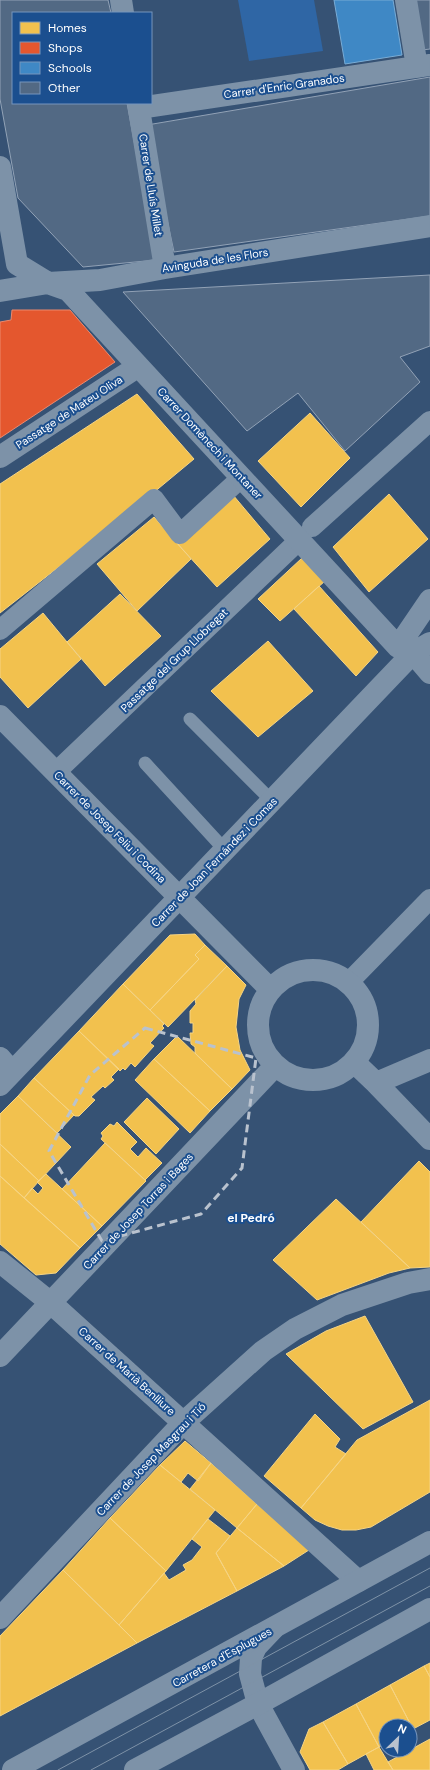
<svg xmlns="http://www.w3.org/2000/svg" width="430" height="1770" font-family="'DM Sans',sans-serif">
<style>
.pitch{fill:#2f66a5}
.homes{fill:#f2c14e;stroke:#f6d483}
.shops{fill:#e4572e;stroke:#ec896d}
.schools{fill:#3f88c5;stroke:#79acd6}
.building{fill:#526984;stroke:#92a2b6}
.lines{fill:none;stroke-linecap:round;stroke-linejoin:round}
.service{stroke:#7d92a8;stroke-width:13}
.pedestrian{stroke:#7d92a8;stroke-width:20}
.minor{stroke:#7d92a8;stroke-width:22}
.tertiary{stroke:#7d92a8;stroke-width:22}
.tram{stroke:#7e92a7;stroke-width:1}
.marked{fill:none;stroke:#b9c2ce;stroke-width:3;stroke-dasharray:8 5;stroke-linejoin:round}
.labels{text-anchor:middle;stroke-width:4;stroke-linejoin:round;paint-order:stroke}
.street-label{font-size:11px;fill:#fff;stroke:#1b4f8f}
.neighbourhood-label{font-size:12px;font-weight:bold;fill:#fff;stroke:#1b4f8f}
</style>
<rect width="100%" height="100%" fill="#365274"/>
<path class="pitch" d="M 238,0 L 314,0 L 323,51 L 249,61 Z"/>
<path class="homes" d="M 137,394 L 194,459 L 147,498 L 0,613 L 0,484 Z
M 310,413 L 350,458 L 301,507 L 258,461 Z
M 389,494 L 428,539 L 369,592 L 333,547 Z
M 233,495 L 270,539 L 217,587 L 176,542 Z
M 154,517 L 191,559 L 137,611 L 97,564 Z
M 302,558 L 325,581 L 280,621 L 258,599 Z
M 319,586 L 378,652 L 356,676 L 294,609 Z
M 120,594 L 161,636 L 105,686 L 67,642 Z
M 43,613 L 81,659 L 28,708 L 0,677 L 0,649 Z
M 268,641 L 313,691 L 258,737 L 211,691 Z
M 195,934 L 205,945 L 195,955 L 199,959 L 150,1010 L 123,984 L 170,935 Z
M 205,945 L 227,966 L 168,1027 L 150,1010 L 199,959 L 195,955 Z
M 227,966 L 246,985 L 239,999 L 236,1027 L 240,1050 L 250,1070 L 232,1089 L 195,1053 L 195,1047 L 191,1044 L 190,1033 L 193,1033 L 193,1023 L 190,1023 L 190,1011 L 196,1004 L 195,1000 Z
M 123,984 L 164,1024 L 162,1026 L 164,1028 L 150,1043 L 154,1046 L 135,1067 L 131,1063 L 125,1070 L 123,1068 L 120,1071 L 79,1031 Z
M 79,1031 L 119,1069 L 111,1077 L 114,1080 L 105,1088 L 103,1086 L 91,1097 L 95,1100 L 79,1116 L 75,1116 L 34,1078 Z
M 177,1036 L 232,1089 L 210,1111 L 154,1059 Z
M 154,1059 L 210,1111 L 190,1133 L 135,1080 Z
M 34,1078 L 74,1115 L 57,1133 L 18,1096 Z
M 18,1096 L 71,1147 L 39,1181 L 0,1144 L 0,1114 Z
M 147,1098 L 179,1129 L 156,1154 L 124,1122 Z
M 117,1122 L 137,1142 L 130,1149 L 138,1157 L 146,1148 L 162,1163 L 145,1180 L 101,1139 L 103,1136 L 101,1133 L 110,1124 L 114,1126 Z
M 105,1143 L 146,1181 L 102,1226 L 62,1189 Z
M 0,1144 L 39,1181 L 24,1198 L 0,1176 Z
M 419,1161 L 430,1172 L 430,1267 L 410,1268 L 361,1222 Z
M 46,1174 L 102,1226 L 80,1248 L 24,1198 L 32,1188 L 38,1194 L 43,1188 L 37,1182 Z
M 0,1176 L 80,1248 L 56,1273 L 36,1275 L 0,1244 Z
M 336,1199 L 410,1268 L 389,1273 L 317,1300 L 273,1260 Z
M 365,1316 L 413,1402 L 363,1429 L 286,1354 L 326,1331 Z
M 430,1400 L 430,1492 L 371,1527 L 356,1530 L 342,1530 L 328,1526 L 315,1520 L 301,1508 L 357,1440 Z
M 315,1414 L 340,1439 L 335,1447 L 346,1454 L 301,1508 L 264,1476 Z
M 185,1441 L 211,1463 L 198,1481 L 188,1473 L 181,1482 L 160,1465 Z
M 211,1463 L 257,1504 L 237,1528 L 190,1489 Z
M 160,1465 L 215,1510 L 166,1571 L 110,1518 Z
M 257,1504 L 312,1548 L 284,1566 L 237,1528 Z
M 110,1518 L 166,1571 L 119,1625 L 63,1570 Z
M 208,1519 L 230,1536 L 216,1553 L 237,1591 L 137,1643 L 119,1625 L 164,1573 L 169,1580 L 186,1570 L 183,1565 L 192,1560 L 202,1547 L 192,1539 Z
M 237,1528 L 284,1566 L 237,1591 L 216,1553 Z
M 63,1570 L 137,1643 L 0,1716 L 0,1636 Z
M 430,1663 L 430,1677 L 424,1666 Z
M 424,1666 L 430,1677 L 430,1720 L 413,1729 L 390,1685 Z
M 390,1685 L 413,1729 L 410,1730 L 410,1726 L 386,1726 L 386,1743 L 379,1747 L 356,1704 Z
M 356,1704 L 379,1747 L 348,1764 L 323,1722 Z
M 323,1722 L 348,1764 L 338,1770 L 310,1770 L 300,1752 L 309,1729 Z
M 430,1739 L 430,1770 L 393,1770 L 388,1762 Z
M 379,1747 L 388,1762 L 393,1770 L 374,1770 L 366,1754 Z"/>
<path class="shops" d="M 12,310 L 70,310 L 115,362 L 0,438 L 0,322 L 11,320 Z"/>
<path class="schools" d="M 334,0 L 393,0 L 402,55 L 345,64 Z"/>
<path class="building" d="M 0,0 L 108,0 L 111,13 L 13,13 L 13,103 L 127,103 L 156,260 L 83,267 L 18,198 L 0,99 Z
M 414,0 L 430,0 L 430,49 L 422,50 Z
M 430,77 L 430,216 L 174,252 L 147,125 Z
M 430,275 L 430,346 L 400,357 L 420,382 L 345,451 L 298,393 L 247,431 L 123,292 Z"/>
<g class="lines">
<path class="service" d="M 190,719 L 272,801
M 145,763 L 225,850"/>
<path class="pedestrian" d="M 312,527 L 430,421
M 0,630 L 154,499 L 180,534 L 241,478
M 56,772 L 292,547
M 348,983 L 430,899"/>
<path class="minor" d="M 121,0 L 123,13
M 406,0 L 417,67
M 138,103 L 165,268
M 139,108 L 430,65
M 0,167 L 17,264 L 48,283 L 68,290 L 398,647 L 413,653 L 430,673
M 0,291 L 48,283 L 100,280 L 165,268 L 430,226
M 0,457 L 131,371 L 137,365
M 398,647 L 430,600
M 0,716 L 270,989
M258 1025a55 55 0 1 1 110 0a55 55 0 1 1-110 0Z
M 0,1058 L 12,1072
M 355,1063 L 376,1083 L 430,1139
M 376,1083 L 430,1060
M 0,1085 L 413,653 L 430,643
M 0,1262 L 51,1303 L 358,1581
M 0,1356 L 275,1066
M 0,1618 L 183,1423 L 263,1351 L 295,1329 L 342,1305 L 408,1283 L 430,1279
M 274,1628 L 256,1647 L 251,1658 L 250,1674 L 258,1704 L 294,1770"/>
<path class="tertiary" d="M 13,1770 L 430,1542
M 135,1770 L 258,1704 L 430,1609"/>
<path class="tram" d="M 58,1770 L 430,1568
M 91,1770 L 430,1586"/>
</g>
<path class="marked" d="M 145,1028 L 256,1058 L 242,1168 L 201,1214 L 102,1241 L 49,1151 L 90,1075 Z"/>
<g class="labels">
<g class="street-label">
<text transform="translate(284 86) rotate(-8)" y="4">Carrer d'Enric Granados</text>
<text transform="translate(151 185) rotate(81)" y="4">Carrer de Lluís Millet</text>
<text transform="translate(215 260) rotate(-9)" y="4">Avinguda de les Flors</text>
<text transform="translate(69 412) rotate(-33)" y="4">Passatge de Mateu Oliva</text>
<text transform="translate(210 443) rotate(47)" y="4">Carrer Domènech i Montaner</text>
<text transform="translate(174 660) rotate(-44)" y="4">Passatge del Grup Llobregat</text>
<text transform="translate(110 827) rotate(45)" y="4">Carrer de Josep Feliu i Codina</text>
<text transform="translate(214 862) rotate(-46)" y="4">Carrer de Joan Fernández i Comas</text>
<text transform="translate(138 1211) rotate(-47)" y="4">Carrer de Josep Torras i Bages</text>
<text transform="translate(127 1371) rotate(42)" y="4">Carrer de Marià Benlliure</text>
<text transform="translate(151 1459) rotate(-46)" y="4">Carrer de Josep Masgrau i Tió</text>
<text transform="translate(222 1657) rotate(-29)" y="4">Carretera d'Esplugues</text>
</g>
<g class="neighbourhood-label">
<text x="251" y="1222">el Pedró</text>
</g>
</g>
<rect x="12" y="12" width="140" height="92" fill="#1b4f8f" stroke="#7695bc"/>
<rect x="20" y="22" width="20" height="12" fill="#f2c14e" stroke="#7695bc"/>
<text x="48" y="32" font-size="12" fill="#ffffff">Homes</text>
<rect x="20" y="42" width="20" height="12" fill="#e4572e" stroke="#7695bc"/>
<text x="48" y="52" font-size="12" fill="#ffffff">Shops</text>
<rect x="20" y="62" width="20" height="12" fill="#3f88c5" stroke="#7695bc"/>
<text x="48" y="72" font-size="12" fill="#ffffff">Schools</text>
<rect x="20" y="82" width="20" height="12" fill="#526984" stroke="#7695bc"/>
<text x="48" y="92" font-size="12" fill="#ffffff">Other</text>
<g transform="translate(398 1738) rotate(25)"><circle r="19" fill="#1b4f8f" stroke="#7695bc"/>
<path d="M0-3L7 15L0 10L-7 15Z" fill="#b9c2ce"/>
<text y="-6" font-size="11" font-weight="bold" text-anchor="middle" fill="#ffffff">N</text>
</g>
</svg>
